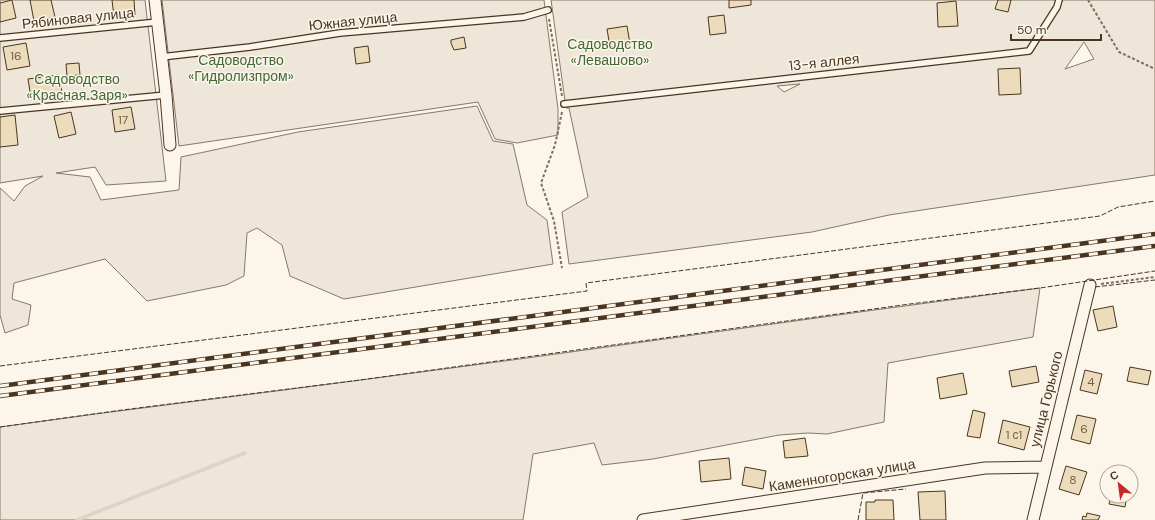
<svg xmlns="http://www.w3.org/2000/svg" width="1155" height="520" font-family="'DM Sans',sans-serif">
<style>
.green{fill:#ede6d9;stroke:#887966;fill-rule:evenodd}
.lines{fill:none;stroke-linecap:round;stroke-linejoin:round}
.stream{stroke:#dcd4c6;stroke-width:3.5}
.building{fill:#ecdcbc;stroke:#4a3520}
.lane-casing{stroke:#4a3520;stroke-width:8}
.street-casing{stroke:#4a3520;stroke-width:13}
.path{stroke:#7f6f5c;stroke-width:2;stroke-dasharray:3 2;stroke-linecap:butt}
.lane{stroke:#fbf6e9;stroke-width:5.5}
.street{stroke:#fbf6e9;stroke-width:11}
.rail-casing{stroke:#4a3520;stroke-width:4.5}
.rail{stroke:#fbf6e9;stroke-width:3;stroke-dasharray:9;stroke-linecap:butt}
.fence{stroke:#4a3520;stroke-width:1;stroke-dasharray:5 2;stroke-linecap:butt}
.labels{text-anchor:middle;stroke-width:3;stroke-linejoin:round;paint-order:stroke}
.number-label{font-size:12px;fill:#725f47}
.street-label{font-size:14px;fill:#4a3520;stroke:#fbf6e9}
.park-label{font-size:14px;fill:#436837;stroke:#fbf6e9}
</style>
<rect width="100%" height="100%" fill="#fbf6e9"/>
<path class="green" d="M 0,0 L 145,0 L 166,181 L 106,185 L 95,167 L 56,173 L 90,177 L 101,200 L 179,190 L 181,157 L 298,132 L 477,106 L 493,141 L 513,144 L 527,205 L 547,220 L 553,264 L 344,299 L 290,276 L 282,245 L 257,228 L 247,233 L 244,276 L 226,285 L 147,301 L 105,259 L 14,283 L 12,299 L 31,305 L 28,325 L 5,333 L 0,315 L 0,188 L 14,201 L 25,186 L 43,176 L 0,183 Z
M 162,0 L 544,0 L 558,109 L 558,135 L 517,143 L 495,139 L 478,102 L 179,146 Z
M 551,0 L 1155,0 L 1155,175 L 889,215 L 812,232 L 569,264 L 562,212 L 588,197 L 569,108 L 566,108 ZM 1084,42 L 1094,59 L 1065,69 ZM 800,84 L 784,92 L 777,86 Z
M 1040,288 L 1033,337 L 888,363 L 884,422 L 827,434 L 808,433 L 779,435 L 653,459 L 602,465 L 594,443 L 533,454 L 523,520 L 0,520 L 0,427 C 120,410 241,396 361,380 C 588,351 814,317 1040,288 Z"/>
<g class="lines">
<path class="stream" d="M 77,520 L 245,453"/>
</g>
<path class="building" d="M 12,0 L 16,18 L 0,22 L 0,3 Z
M 30,0 L 51,0 L 55,17 L 34,21 Z
M 112,0 L 134,0 L 135,15 L 114,17 Z
M 729,0 L 751,0 L 751,5 L 729,8 Z
M 998,0 L 1011,0 L 1008,12 L 995,9 Z
M 956,1 L 958,26 L 938,27 L 937,3 Z
M 724,15 L 726,33 L 710,35 L 708,17 Z
M 627,26 L 630,44 L 610,47 L 607,29 Z
M 464,37 L 466,48 L 454,50 L 451,43 L 451,40 Z
M 26,43 L 30,66 L 7,70 L 3,47 Z
M 368,46 L 370,62 L 356,64 L 354,48 Z
M 79,63 L 80,75 L 67,76 L 66,64 Z
M 1020,68 L 1021,94 L 999,95 L 998,69 Z
M 59,75 L 62,93 L 31,98 L 28,79 Z
M 131,107 L 135,129 L 115,132 L 112,110 Z
M 71,112 L 76,134 L 59,138 L 54,116 Z
M 15,115 L 18,145 L 0,147 L 0,117 Z
M 1113,306 L 1117,327 L 1098,331 L 1093,310 Z
M 1036,366 L 1039,382 L 1012,387 L 1009,371 Z
M 1130,367 L 1151,371 L 1148,385 L 1127,381 Z
M 1085,370 L 1102,374 L 1097,394 L 1080,390 Z
M 963,373 L 967,394 L 940,399 L 937,378 Z
M 973,410 L 985,413 L 980,438 L 967,436 Z
M 1077,415 L 1096,419 L 1090,444 L 1071,439 Z
M 1003,420 L 1030,427 L 1024,450 L 998,443 Z
M 805,438 L 808,456 L 785,458 L 783,441 Z
M 729,458 L 731,479 L 701,482 L 699,461 Z
M 1066,466 L 1087,472 L 1079,495 L 1059,489 Z
M 745,467 L 766,471 L 763,489 L 742,485 Z
M 1115,469 L 1131,471 L 1131,472 L 1114,472 Z
M 945,491 L 946,520 L 920,520 L 918,492 Z
M 1111,496 L 1127,496 L 1125,507 L 1109,504 Z
M 875,500 L 893,500 L 894,520 L 866,520 L 866,502 L 875,502 Z
M 1087,513 L 1100,516 L 1098,520 L 1082,520 L 1083,516 L 1086,517 Z"/>
<g class="lines">
<defs>
<path id="lane" d="M 0,38 L 158,22
M 161,57 L 250,47 L 340,33 L 524,17 L 548,10
M 564,104 L 1029,51 L 1057,7 L 1059,0
M 0,111 L 166,95"/>
<path id="street" d="M 155,0 L 166,95 L 170,145
M 643,520 L 985,468 L 1045,467
M 1033,520 L 1090,285"/>
</defs>
<use href="#lane" class="lane-casing"/>
<use href="#street" class="street-casing"/>
<path class="path" d="M 1088,0 L 1119,52 L 1155,69
M 549,19 L 562,96
M 562,112 L 555,145 L 541,183 L 554,221 L 562,268
M 1101,284 L 1155,277"/>
<use href="#lane" class="lane"/>
<use href="#street" class="street"/>
<defs>
<path id="rail" d="M 0,386 L 1155,234
M 0,396 L 1155,246"/>
</defs>
<use href="#rail" class="rail-casing"/>
<use href="#rail" class="rail"/>
<path class="fence" d="M 1095,287 L 1155,280
M 0,366 L 587,291 L 586,283 L 1100,216 L 1118,207 L 1155,201
M 0,427 L 122,410 L 360,380 L 910,304 L 1040,288 L 1155,271
M 858,520 L 863,493 L 906,489"/>
</g>
<g class="labels">
<g class="number-label">
<text x="16" y="60">16</text>
<text x="123" y="124">17</text>
<text x="1091" y="386">4</text>
<text x="1084" y="433">6</text>
<text x="1014" y="439">1 с1</text>
<text x="1073" y="484">8</text>
</g>
<g class="street-label">
<text transform="translate(78 18) rotate(-6)" y="5">Рябиновая улица</text>
<text transform="translate(353 21) rotate(-6)" y="5">Южная улица</text>
<text transform="translate(824 62) rotate(-6)" y="5">13-я аллея</text>
<text transform="translate(1046 399) rotate(-76)" y="5">улица Горького</text>
<text transform="translate(842 475) rotate(-9)" y="5">Каменногорская улица</text>
</g>
<g class="park-label">
<text x="610" y="49">Садоводство<tspan x="610" dy="16">«Левашово»</tspan></text>
<text x="241" y="65">Садоводство<tspan x="241" dy="16">«Гидролизпром»</tspan></text>
<text x="77" y="84">Садоводство<tspan x="77" dy="16">«Красная Заря»</tspan></text>
</g>
</g>
<g transform="translate(1119 484) rotate(331)"><circle r="19" fill="#fbf6e9" stroke="#b4a999"/>
<path d="M0-3L7 15L0 10L-7 15Z" fill="#c62828"/>
<text y="-6" font-size="11" font-weight="bold" text-anchor="middle" fill="#4a3520">С</text>
</g>
<path d="M1011 34v6h90v-6" fill="none" stroke="#4a3520" stroke-width="2"/>
<text x="1017" y="34" font-size="12" fill="#4a3520" stroke="#fbf6e9" stroke-width="3" paint-order="stroke">50 m</text>
</svg>
